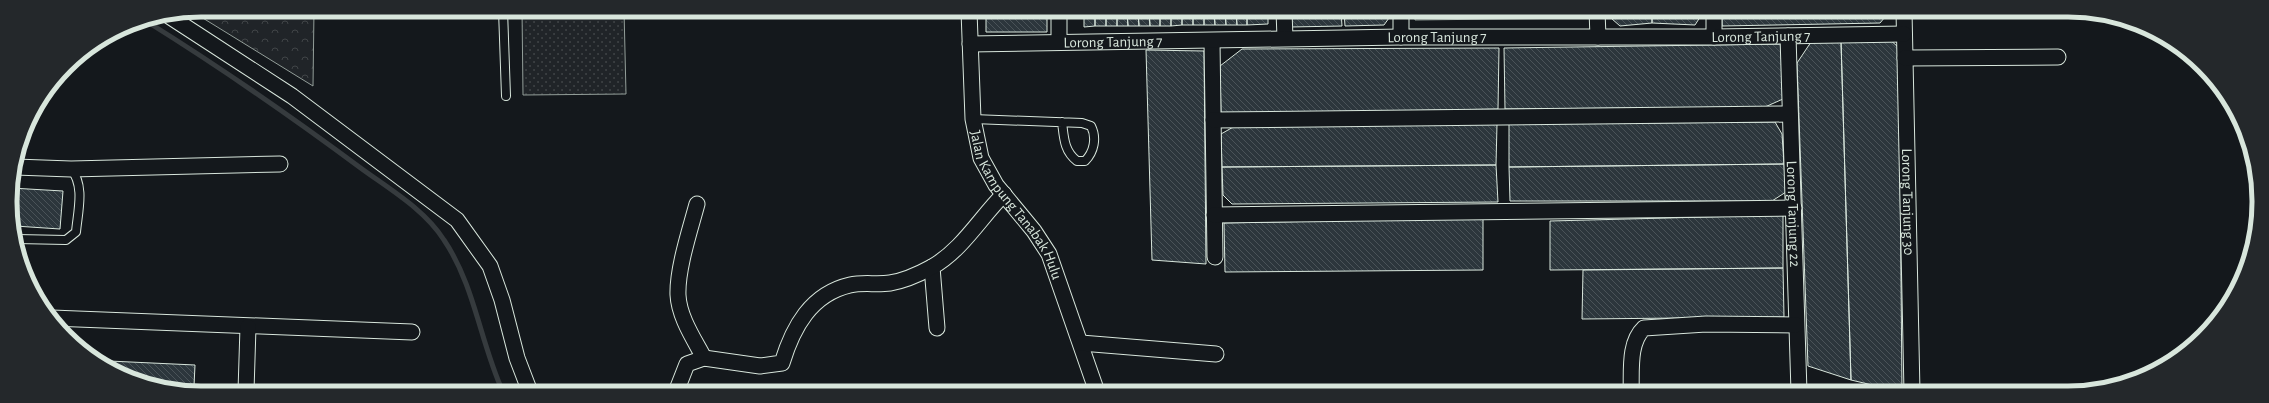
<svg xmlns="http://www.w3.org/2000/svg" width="2269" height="403" font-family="'Alegreya Sans',sans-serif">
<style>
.grass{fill:url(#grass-dots);stroke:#939e99}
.forest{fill:url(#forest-crowns);stroke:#939e99}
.park{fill:#202428;stroke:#939e99}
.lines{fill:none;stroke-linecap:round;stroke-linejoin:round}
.stream{stroke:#363b3e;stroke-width:5}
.building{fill:url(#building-back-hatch);stroke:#d8e6dc}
.lane-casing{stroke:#d8e6dc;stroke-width:10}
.street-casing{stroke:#d8e6dc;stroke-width:17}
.lane{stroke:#14181c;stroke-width:8}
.street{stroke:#14181c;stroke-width:15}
.labels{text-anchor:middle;stroke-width:3;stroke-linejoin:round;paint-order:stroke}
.street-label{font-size:15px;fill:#d8e6dc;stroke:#14181c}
.rim{fill:none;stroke:#d8e6dc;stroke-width:5}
</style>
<defs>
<pattern id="grass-dots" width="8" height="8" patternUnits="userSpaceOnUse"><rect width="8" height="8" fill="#202428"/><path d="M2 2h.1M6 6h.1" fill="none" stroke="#404447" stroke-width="1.8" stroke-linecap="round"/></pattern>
<pattern id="forest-crowns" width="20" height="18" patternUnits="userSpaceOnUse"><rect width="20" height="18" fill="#202428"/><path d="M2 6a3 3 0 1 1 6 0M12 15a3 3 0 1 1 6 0" fill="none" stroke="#404447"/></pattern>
<pattern id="building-back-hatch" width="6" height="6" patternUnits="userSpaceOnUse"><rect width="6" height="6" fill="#2c363c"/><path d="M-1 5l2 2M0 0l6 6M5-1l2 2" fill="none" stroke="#4a5358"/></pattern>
</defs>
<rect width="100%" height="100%" fill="#14181c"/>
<path class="grass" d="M 522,10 L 624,10 L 626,94 L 523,95 Z"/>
<path class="forest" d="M 202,10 L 314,10 L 313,86 L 193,12 Z"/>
<path class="park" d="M 1415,11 L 1585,11 L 1585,18 L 1415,20 Z"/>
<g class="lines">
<path class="stream" d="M 146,21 C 220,67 292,117 362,169 C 391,190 425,210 444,240 C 475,286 480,342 503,392"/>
</g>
<path class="building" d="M 986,11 L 1047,11 L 1047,32 L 986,32 Z
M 1084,11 L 1095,11 L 1095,26 L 1084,27 Z
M 1095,11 L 1106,11 L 1106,26 L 1095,26 Z
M 1106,11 L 1117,11 L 1117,26 L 1106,26 Z
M 1117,11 L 1127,11 L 1128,26 L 1117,26 Z
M 1127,11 L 1138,11 L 1139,26 L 1128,26 Z
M 1138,11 L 1149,11 L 1150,26 L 1139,26 Z
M 1149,11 L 1160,11 L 1160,26 L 1150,26 Z
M 1160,11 L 1171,11 L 1171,26 L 1160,26 Z
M 1171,11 L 1182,11 L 1182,25 L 1171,26 Z
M 1182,11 L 1193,11 L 1193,25 L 1182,25 Z
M 1193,11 L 1204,11 L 1204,25 L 1193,25 Z
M 1204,11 L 1214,11 L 1215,25 L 1204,25 Z
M 1214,11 L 1225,11 L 1226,25 L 1215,25 Z
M 1225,11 L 1236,11 L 1237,25 L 1226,25 Z
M 1236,11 L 1247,11 L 1247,25 L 1237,25 Z
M 1247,11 L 1268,11 L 1268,24 L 1247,25 Z
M 1290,11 L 1341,11 L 1342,26 L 1290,27 Z
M 1344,11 L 1394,11 L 1384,25 L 1345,26 Z
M 1652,11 L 1704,11 L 1695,25 L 1652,23 Z
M 1652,11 L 1652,23 L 1620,26 L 1603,11 Z
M 1722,11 L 1890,11 L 1880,23 L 1722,26 Z
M 1886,36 L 1899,48 L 1902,392 L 1851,380 L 1841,41 Z
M 1841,41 L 1851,380 L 1808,366 L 1797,63 L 1811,42 Z
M 1781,44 L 1783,99 L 1765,107 L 1505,109 L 1504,48 Z
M 1499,48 L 1498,109 L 1221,114 L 1220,66 L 1242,49 Z
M 1146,50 L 1204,51 L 1206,264 L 1152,260 Z
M 1775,122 L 1782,134 L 1784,164 L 1509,167 L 1509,124 Z
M 1497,124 L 1496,165 L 1222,167 L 1221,134 L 1235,126 Z
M 1784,164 L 1786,192 L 1772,201 L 1510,201 L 1509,167 Z
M 1496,165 L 1498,202 L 1232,204 L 1223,195 L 1222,167 Z
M 11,188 L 63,191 L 60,229 L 15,226 Z
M 1783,215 L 1783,268 L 1550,270 L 1550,221 Z
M 1483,218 L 1483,270 L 1225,272 L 1224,223 Z
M 1783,268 L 1784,317 L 1582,319 L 1583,270 Z
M 109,361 L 195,365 L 194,386 L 152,384 L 117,373 L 109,367 Z"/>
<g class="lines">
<defs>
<path id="lane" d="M 503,10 L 506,96
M 973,119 L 1082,123 L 1091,126 C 1097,138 1094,152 1085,161 L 1077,161 C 1064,151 1064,138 1062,122
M 17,239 L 66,240 L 76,232 C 78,210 85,186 71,169"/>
<g id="street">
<path id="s1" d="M 969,11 L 973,119 L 981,158 L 996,185 L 1034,231 L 1049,254 L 1097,392"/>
<path d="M 1059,11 L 1059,42"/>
<path d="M 1284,11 L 1285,38"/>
<path d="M 1401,11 L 1401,37"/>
<path d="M 1597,11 L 1598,37"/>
<path id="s2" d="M 1904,11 L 1912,392"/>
<path d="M 169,16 L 292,96 L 457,220 L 490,266 L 502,300 L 517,358 L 530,392"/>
<path id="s3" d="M 1788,36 L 1799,392"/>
<path d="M 1714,37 L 1714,11"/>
<path d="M 1212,41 L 1215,257"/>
<path id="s4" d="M 970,44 L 1401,37 L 1714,37 L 1904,34"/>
<path d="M 1905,58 L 2058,57"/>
<path d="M 1213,120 L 1790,114"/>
<path d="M 15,167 L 71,169 L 280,164"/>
<path d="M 697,204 C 690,230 677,269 678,295 C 679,317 694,339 704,358"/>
<path d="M 1214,215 L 1794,208"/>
<path d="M 932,267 L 937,328"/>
<path d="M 52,318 L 412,332"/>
<path d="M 1081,343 L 1216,354"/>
<path d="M 246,391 L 248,327"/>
<path d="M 676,392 L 687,364 L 704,358 L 760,366 L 782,363 C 793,327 811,294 850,285 C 863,282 877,285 890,283 C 903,281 921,273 932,267 C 962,250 980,218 1004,194"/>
<path d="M 1631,392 C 1632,372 1628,343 1644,328 L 1706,324 L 1796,325"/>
</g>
</defs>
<use href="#lane" class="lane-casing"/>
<use href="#street" class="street-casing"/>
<use href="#lane" class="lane"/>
<use href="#street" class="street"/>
</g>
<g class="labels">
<g class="street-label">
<text dy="5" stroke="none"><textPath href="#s4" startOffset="791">Lorong Tanjung 7</textPath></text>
<text dy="5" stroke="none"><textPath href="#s4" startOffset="467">Lorong Tanjung 7</textPath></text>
<text dy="5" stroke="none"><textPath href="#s4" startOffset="143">Lorong Tanjung 7</textPath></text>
<text dy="5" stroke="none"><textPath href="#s2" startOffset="191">Lorong Tanjung 30</textPath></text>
<text dy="5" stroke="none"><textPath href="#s1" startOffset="206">Jalan Kampung Tanabak Hulu</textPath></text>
<text dy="5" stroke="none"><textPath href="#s3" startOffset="178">Lorong Tanjung 22</textPath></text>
</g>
</g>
<path d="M0 0H2269V403H0ZM201 17H2068A184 184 0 0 1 2252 201V202A184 184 0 0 1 2068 386H201A184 184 0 0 1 17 202V201A184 184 0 0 1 201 17Z" fill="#24282b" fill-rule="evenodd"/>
<path class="rim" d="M201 17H2068A184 184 0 0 1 2252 201V202A184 184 0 0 1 2068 386H201A184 184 0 0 1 17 202V201A184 184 0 0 1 201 17Z"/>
</svg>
